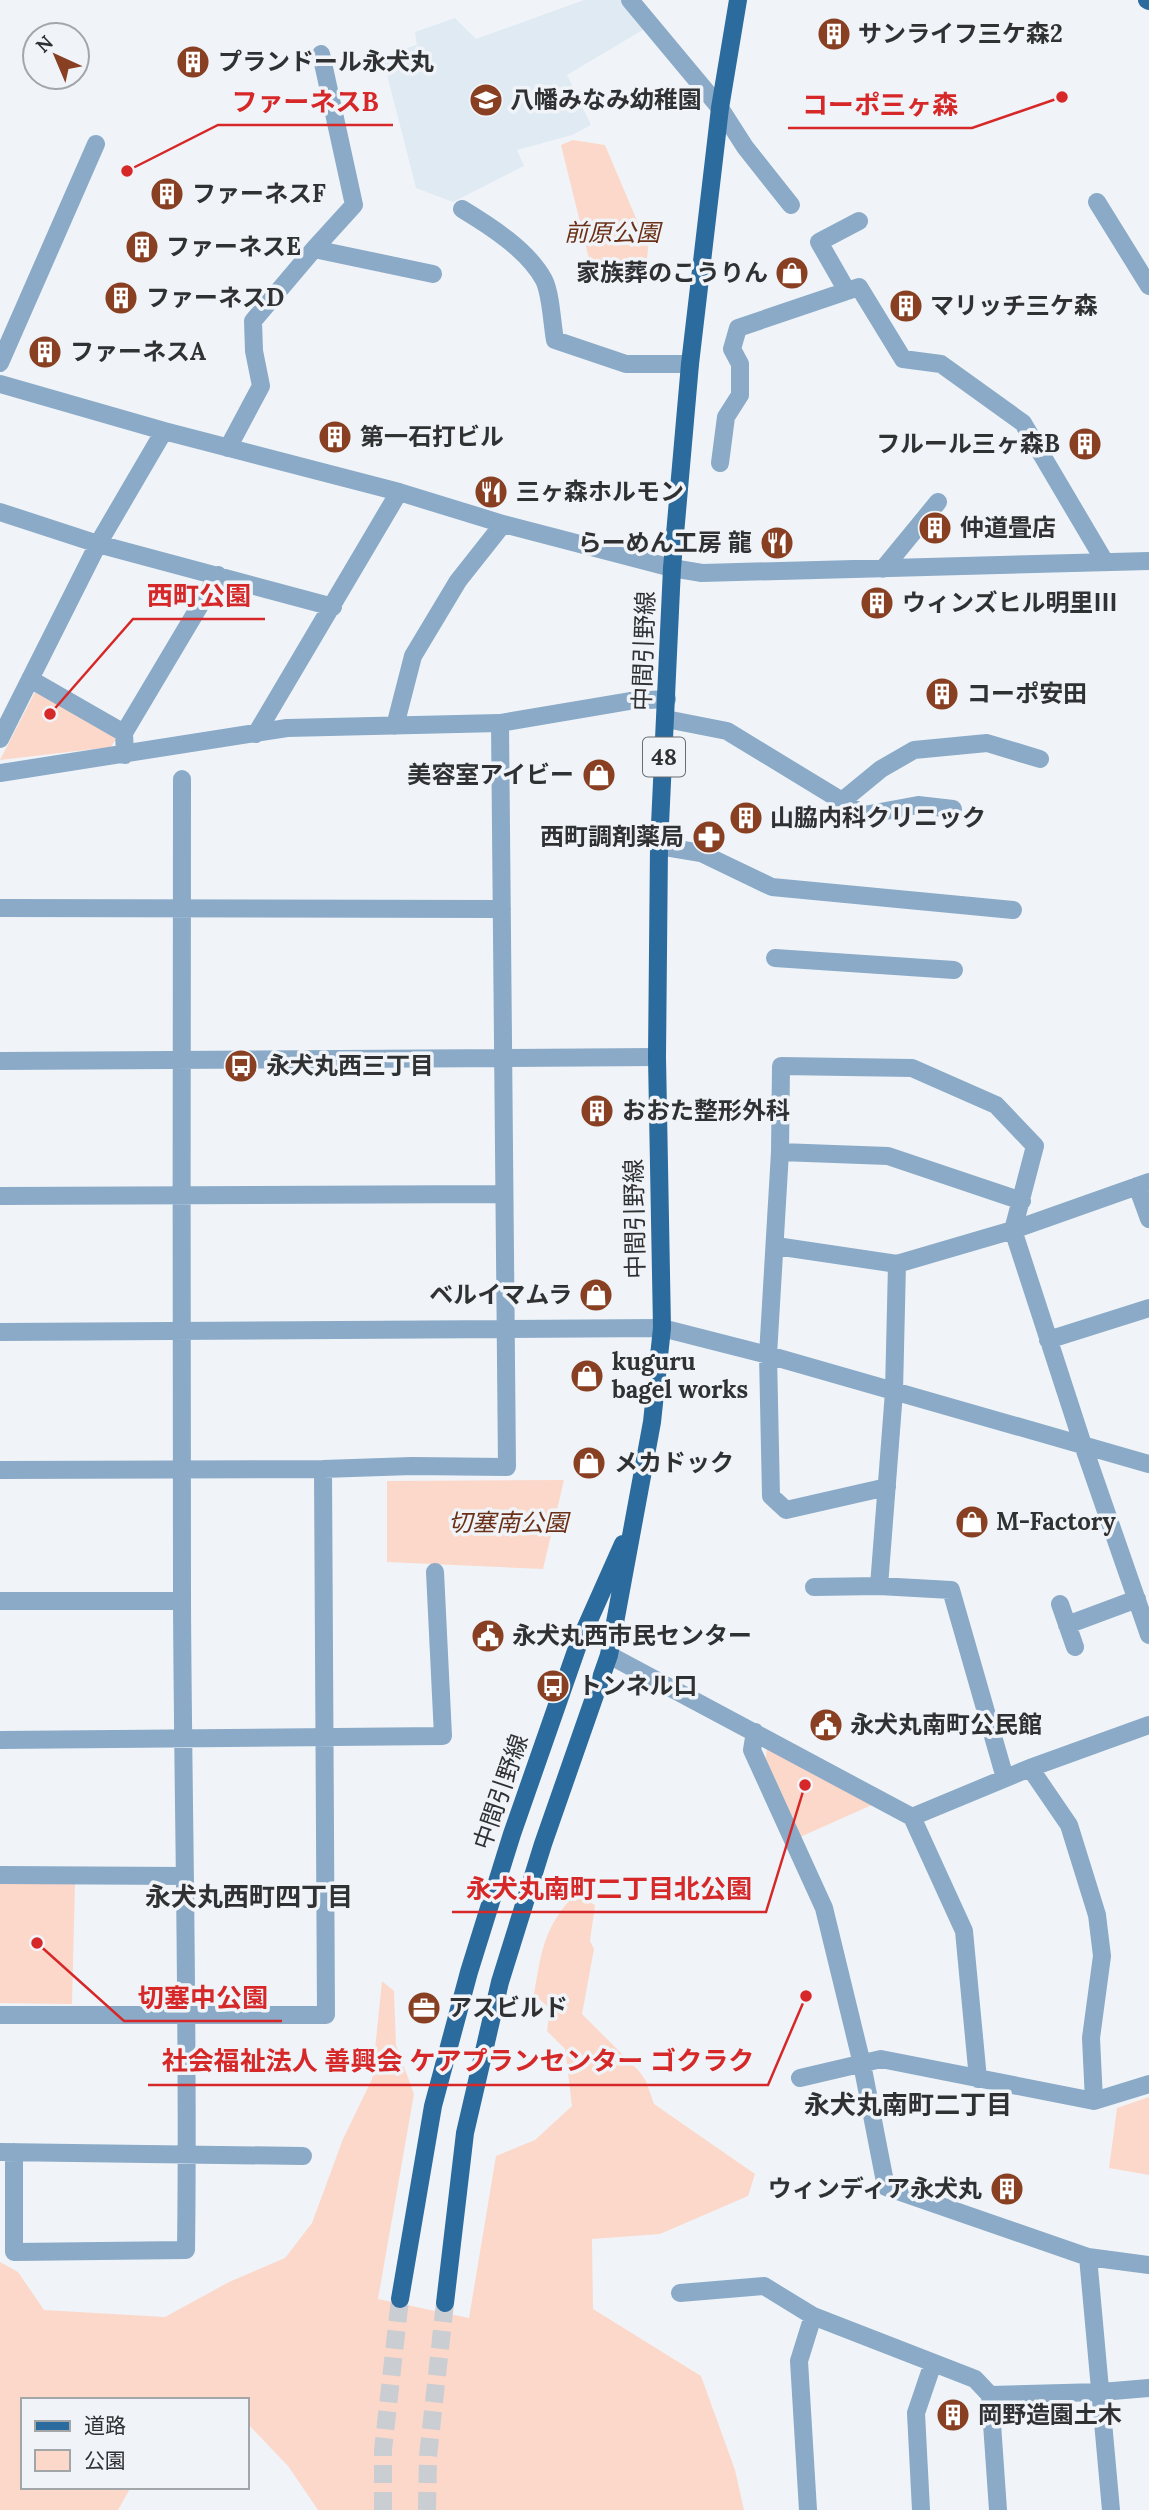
<svg xmlns="http://www.w3.org/2000/svg" width="1149" height="2510" font-family="Lora,'Noto Sans JP',serif">
<style>
.built{fill:#e0eaf3}
.green{fill:#fcd8ca}
.lines{fill:none;stroke-linecap:round;stroke-linejoin:round}
.major-tunnel{stroke:#cacdd1;stroke-width:18;stroke-dasharray:18 9;stroke-linecap:butt}
.minor{stroke:#8aaac7;stroke-width:18}
.major{stroke:#2b6b9e;stroke-width:18}
.labels{text-anchor:middle;stroke-width:7;stroke-linejoin:round;paint-order:stroke}
.shield{fill:#f0f4f8;stroke:#6a6c6e;stroke-width:2}
.shield-label{font-size:23px;font-weight:bold;fill:#303133}
.poi-label{font-size:24px;font-weight:bold;fill:#303133;stroke:#f0f4f8;text-anchor:start}
.park-label{font-size:24px;font-style:italic;fill:#6b3018;stroke:#f0f4f8}
.street-label{font-size:24px;fill:#303133;stroke:#f0f4f8}
.neighbourhood-label{font-size:26px;font-weight:bold;fill:#303133;stroke:#f0f4f8}
.leader{fill:none;stroke:#d62828;stroke-width:2.5}
.callout-dot{fill:#d62828;stroke:#f0f4f8;stroke-width:2.5}
.callout-label{font-size:26px;text-anchor:middle;font-weight:bold;fill:#d62828;stroke:#f0f4f8;stroke-width:7;stroke-linejoin:round;paint-order:stroke}
</style>
<rect width="100%" height="100%" fill="#f0f4f8"/>
<path class="built" d="M 584,0 L 623,0 L 646,28 L 567,75 L 591,125 L 572,135 L 517,150 L 524,166 L 453,202 L 416,188 L 382,55 L 417,45 L 415,32 L 455,18 L 476,39 Z"/>
<path class="green" d="M 573,140 L 605,145 L 638,223 L 649,238 L 647,259 L 619,262 L 594,279 L 561,145 Z
M 35,692 L 117,737 L 111,747 L 0,760 Z
M 564,1480 L 543,1569 L 387,1562 L 387,1481 Z
M 767,1747 L 872,1805 L 800,1837 L 765,1764 Z
M 0,1883 L 75,1884 L 72,2004 L 0,2003 Z
M 575,1894 L 595,1905 L 590,1941 L 594,1949 L 582,2014 L 639,2071 L 646,2081 L 654,2104 L 755,2174 L 748,2196 L 660,2234 L 592,2239 L 593,2309 L 701,2376 L 735,2470 L 744,2510 L 318,2510 L 288,2466 L 247,2423 L 247,2400 L 225,2400 L 222,2397 L 208,2400 L 23,2400 L 23,2487 L 131,2487 L 118,2510 L 0,2510 L 0,2262 L 18,2272 L 44,2310 L 165,2317 L 229,2282 L 285,2258 L 312,2223 L 343,2139 L 372,2079 L 382,1981 L 394,1991 L 396,2045 L 414,2094 L 378,2299 L 469,2318 L 496,2156 L 535,2140 L 572,2106 L 565,2049 L 547,2031 L 550,2009 L 534,1994 C 542,1950 543,1929 575,1894 Z
M 1149,2097 L 1149,2175 L 1109,2168 L 1117,2108 Z"/>
<g class="lines">
<path class="major-tunnel" d="M 383,2510 L 383,2450 L 400,2299
M 427,2510 L 428,2456 L 445,2303"/>
<path class="minor" d="M 630,0 L 720,108 L 745,147 L 791,205
M 1097,202 L 1149,286
M 462,209 C 490,226 528,250 544,280 C 551,294 552,324 555,340 L 626,364 L 690,364
M 314,249 L 354,205 L 321,54
M 847,291 L 819,242 L 859,221
M 0,363 L 96,144
M 0,384 L 164,431 L 399,492 L 503,524 L 672,568 L 702,573 L 1149,561
M 228,448 L 261,386 L 254,351 L 253,321 L 314,249 L 433,274
M 720,463 L 726,417 L 740,395 L 740,364 L 732,349 L 738,328 L 859,287 L 903,359 L 941,364 L 1023,423 L 1105,562
M 0,512 L 98,544 L 333,607
M 883,569 L 938,502
M 30,679 L 124,733
M 666,719 L 727,731 L 842,801 L 881,769 L 914,750 L 987,743 L 1040,759
M 395,726 L 413,656 L 458,581 L 503,524
M 256,734 L 399,492
M 0,739 L 98,544 L 164,431
M 125,755 L 124,733 L 218,575
M 0,773 L 287,728 L 500,723 L 630,701 L 667,699
M 842,801 L 864,815 L 918,805 L 953,809
M 659,846 L 701,853 L 772,887 L 1013,910
M 0,908 L 502,909
M 775,958 L 954,970
M 0,1061 L 657,1057
M 780,1152 L 888,1156 L 1022,1201
M 1137,1186 L 1149,1219
M 0,1196 L 504,1194
M 776,1246 L 897,1264 L 1013,1230 L 1149,1182
M 0,1332 L 662,1328 L 768,1355 L 1149,1464
M 1048,1340 L 1149,1308
M 0,1470 L 323,1469 L 412,1466 L 507,1467 L 500,723
M 887,1487 L 786,1510 L 771,1496 L 768,1355 L 780,1152 L 781,1066 L 912,1068 L 996,1105 L 1035,1146 L 1013,1230 L 1083,1445 L 1149,1635
M 879,1586 L 894,1392 L 897,1264
M 814,1587 L 879,1586 L 951,1590 L 1005,1778
M 0,1601 L 182,1601
M 1060,1604 L 1075,1647
M 1067,1625 L 1137,1599
M 609,1655 L 912,1817 L 964,1931 L 978,2079
M 755,1732 L 752,1750 L 824,1908 L 862,2064 L 886,2187 L 1088,2257 L 1149,2265
M 0,1740 L 443,1736 L 435,1572
M 1030,1768 L 1069,1825 L 1097,1915 L 1102,1956 L 1091,2038 L 1094,2101
M 912,1817 L 1030,1768 L 1149,1725
M 0,1875 L 185,1876
M 0,2015 L 326,2015 L 323,1469
M 800,2078 L 881,2059 L 1094,2101 L 1149,2084
M 0,2152 L 303,2156
M 14,2152 L 14,2252 L 186,2250 C 189,2033 183,1817 182,1600 C 181,1326 182,1053 182,779
M 1088,2257 L 1111,2510
M 680,2293 L 764,2286 L 813,2316 L 975,2379 L 990,2395 L 998,2510
M 990,2395 L 1101,2392 L 1149,2388
M 808,2510 L 799,2361 L 813,2316
M 921,2510 L 916,2413 L 933,2363"/>
<path class="major" d="M 1147,0 L 1149,1
M 400,2299 L 433,2106 L 469,1972 L 512,1834 L 578,1645 L 623,1544
M 445,2303 L 465,2133 L 500,1982 L 543,1844 L 609,1655 L 652,1422 L 662,1328 L 657,1057 L 659,846 L 672,568 L 690,364 L 720,108 L 738,0"/>
</g>
<defs>
<symbol id="building-disc" viewBox="-11 -11 22 22"><circle r="9.5" fill="#883f22" stroke="#f0f4f8"/><path d="M-4-6H4V6H1V3H-1V6H-4ZM-2.5-4.3h1.7v1.8h-1.7ZM.8-4.3h1.7v1.8H.8ZM-2.5-1h1.7V.8h-1.7ZM.8-1h1.7V.8H.8Z" fill="#fff"/></symbol>
<symbol id="school-disc" viewBox="-11 -11 22 22"><circle r="9.5" fill="#883f22" stroke="#f0f4f8"/><path d="M0-5L7-2L0 1L-7-2ZM-4 1L0 2.5L4 1V4Q0 6-4 4Z" fill="#fff"/></symbol>
<symbol id="shop-disc" viewBox="-11 -11 22 22"><circle r="9.5" fill="#883f22" stroke="#f0f4f8"/><path d="M-5-2.5h2.3a2.7 3.5 0 0 1 5.4 0H5L5.5 6h-11ZM-1.5-2.5h3a1.5 2.3 0 0 0-3 0Z" fill="#fff"/></symbol>
<symbol id="restaurant-disc" viewBox="-11 -11 22 22"><circle r="9.5" fill="#883f22" stroke="#f0f4f8"/><path d="M-5-6h1v4h1v-4h1v4h1v-4h1v5L-1.5 .5V6h-2V.5L-5-1ZM5-6V6H3V1.5H1.5Q1.5-4 5-6Z" fill="#fff"/></symbol>
<symbol id="pharmacy-disc" viewBox="-11 -11 22 22"><circle r="9.5" fill="#883f22" stroke="#f0f4f8"/><path d="M-2-6h4v4h4v4h-4v4h-4v-4h-4v-4h4Z" fill="#fff"/></symbol>
<symbol id="bus-disc" viewBox="-11 -11 22 22"><circle r="9.5" fill="#883f22" stroke="#f0f4f8"/><path d="M-5-6H5V4H4V6H2V4H-2V6H-4V4H-5ZM-3.5-4V0h7V-4ZM-3.5 1.2v1.5H-2V1.2ZM2 1.2v1.5H3.5V1.2Z" fill="#fff"/></symbol>
<symbol id="civic-disc" viewBox="-11 -11 22 22"><circle r="9.5" fill="#883f22" stroke="#f0f4f8"/><path d="M-.6-6.5H3V-4.5H.6V-3L4-1V1h2V6H-6V1h2V-1L-.6-3ZM-1.2 2.5V6h2.4V2.5Z" fill="#fff"/></symbol>
<symbol id="office-disc" viewBox="-11 -11 22 22"><circle r="9.5" fill="#883f22" stroke="#f0f4f8"/><path d="M-6-3h4V-5.5h4V-3h4V5H-6ZM-1-4.5V-3h2v-1.5ZM-6 0V1H6V0Z" fill="#fff"/></symbol>
</defs>
<g fill-rule="evenodd">
<use href="#building-disc" x="815" y="15" width="38" height="38"/>
<use href="#building-disc" x="174" y="43" width="38" height="38"/>
<use href="#school-disc" x="467" y="81" width="38" height="38"/>
<use href="#building-disc" x="148" y="175" width="38" height="38"/>
<use href="#building-disc" x="123" y="228" width="38" height="38"/>
<use href="#shop-disc" x="773" y="254" width="38" height="38"/>
<use href="#building-disc" x="102" y="279" width="38" height="38"/>
<use href="#building-disc" x="887" y="287" width="38" height="38"/>
<use href="#building-disc" x="26" y="333" width="38" height="38"/>
<use href="#building-disc" x="316" y="418" width="38" height="38"/>
<use href="#building-disc" x="1066" y="425" width="38" height="38"/>
<use href="#restaurant-disc" x="472" y="473" width="38" height="38"/>
<use href="#building-disc" x="916" y="509" width="38" height="38"/>
<use href="#restaurant-disc" x="758" y="524" width="38" height="38"/>
<use href="#building-disc" x="858" y="584" width="38" height="38"/>
<use href="#building-disc" x="923" y="675" width="38" height="38"/>
<use href="#shop-disc" x="580" y="756" width="38" height="38"/>
<use href="#building-disc" x="727" y="799" width="38" height="38"/>
<use href="#pharmacy-disc" x="690" y="818" width="38" height="38"/>
<use href="#bus-disc" x="222" y="1047" width="38" height="38"/>
<use href="#building-disc" x="578" y="1092" width="38" height="38"/>
<use href="#shop-disc" x="577" y="1276" width="38" height="38"/>
<use href="#shop-disc" x="568" y="1357" width="38" height="38"/>
<use href="#shop-disc" x="570" y="1444" width="38" height="38"/>
<use href="#shop-disc" x="953" y="1503" width="38" height="38"/>
<use href="#civic-disc" x="469" y="1617" width="38" height="38"/>
<use href="#bus-disc" x="534" y="1667" width="38" height="38"/>
<use href="#civic-disc" x="807" y="1706" width="38" height="38"/>
<use href="#office-disc" x="405" y="1989" width="38" height="38"/>
<use href="#building-disc" x="988" y="2170" width="38" height="38"/>
<use href="#building-disc" x="934" y="2396" width="38" height="38"/>
</g>
<g class="labels">
<rect class="shield" x="643" y="737.5" width="42" height="39" rx="5"/>
<g class="shield-label">
<text x="664" y="765">48</text>
</g>
<g class="poi-label">
<text x="858" y="42">サンライフ三ケ森2</text>
<text x="218" y="70">プランドール永犬丸</text>
<text x="510" y="108">八幡みなみ幼稚園</text>
<text x="192" y="202">ファーネスF</text>
<text x="166" y="255">ファーネスE</text>
<text x="768" y="281" text-anchor="end">家族葬のこうりん</text>
<text x="146" y="306">ファーネスD</text>
<text x="930" y="314">マリッチ三ケ森</text>
<text x="70" y="360">ファーネスA</text>
<text x="360" y="445">第一石打ビル</text>
<text x="1060" y="452" text-anchor="end">フルール三ヶ森B</text>
<text x="516" y="500">三ヶ森ホルモン</text>
<text x="960" y="536">仲道畳店</text>
<text x="752" y="551" text-anchor="end">らーめん工房 龍</text>
<text x="902" y="611">ウィンズヒル明里Ⅲ</text>
<text x="967" y="702">コーポ安田</text>
<text x="574" y="783" text-anchor="end">美容室アイビー</text>
<text x="770" y="826">山脇内科クリニック</text>
<text x="684" y="845" text-anchor="end">西町調剤薬局</text>
<text x="266" y="1074">永犬丸西三丁目</text>
<text x="622" y="1119">おおた整形外科</text>
<text x="572" y="1303" text-anchor="end">ベルイマムラ</text>
<text x="612" y="1370">kuguru<tspan x="612" dy="28">bagel works</tspan></text>
<text x="614" y="1471">メカドック</text>
<text x="996" y="1530">M-Factory</text>
<text x="512" y="1644">永犬丸西市民センター</text>
<text x="578" y="1694">トンネル口</text>
<text x="850" y="1733">永犬丸南町公民館</text>
<text x="448" y="2016">アスビルド</text>
<text x="982" y="2197" text-anchor="end">ウィンディア永犬丸</text>
<text x="978" y="2423">岡野造園土木</text>
</g>
<g class="park-label">
<text x="612" y="241">前原公園</text>
<text x="508" y="1531">切塞南公園</text>
</g>
<g class="street-label">
<text transform="translate(644 651) rotate(-88)" y="8">中間引野線</text>
<text transform="translate(635 1219) rotate(-91)" y="8">中間引野線</text>
<text transform="translate(501 1792) rotate(-71)" y="8">中間引野線</text>
</g>
<g class="neighbourhood-label">
<text x="249" y="1906">永犬丸西町四丁目</text>
<text x="908" y="2114">永犬丸南町二丁目</text>
</g>
</g>
<path class="leader" d="M127 171L218 125H393M1062 97L972 128H788M50 714L133 619H265M805 1785L766 1912H452M37 1943L124 2021H282M806 1996L768 2085H148"/>
<g class="callout-dot">
<circle cx="127" cy="171" r="7"/>
<circle cx="1062" cy="97" r="7"/>
<circle cx="50" cy="714" r="7"/>
<circle cx="805" cy="1785" r="7"/>
<circle cx="37" cy="1943" r="7"/>
<circle cx="806" cy="1996" r="7"/>
</g>
<g class="callout-label">
<text x="305" y="111">ファーネスB</text>
<text x="880" y="114">コーポ三ヶ森</text>
<text x="199" y="605">西町公園</text>
<text x="609" y="1898">永犬丸南町二丁目北公園</text>
<text x="203" y="2007">切塞中公園</text>
<text x="458" y="2070">社会福祉法人 善興会 ケアプランセンター ゴクラク</text>
</g>
<rect x="21" y="2398" width="228" height="91" fill="#f0f4f8" stroke="#a3a6a9" stroke-width="2"/>
<rect x="35" y="2421" width="35" height="10" fill="#2b6b9e" stroke="#a3a6a9" stroke-width="2"/>
<text x="84" y="2433" font-size="21" fill="#303133">道路</text>
<rect x="35" y="2450" width="35" height="21" fill="#fcd8ca" stroke="#a3a6a9" stroke-width="2"/>
<text x="84" y="2468" font-size="21" fill="#303133">公園</text>
<g transform="translate(56 56) rotate(316)"><circle r="33" fill="#f0f4f8" stroke="#a3a6a9" stroke-width="2"/>
<path d="M0-5L12 26L0 18L-12 26Z" fill="#883f22"/>
<text y="-10" font-size="19" font-weight="bold" text-anchor="middle" fill="#303133">N</text>
</g>
</svg>
